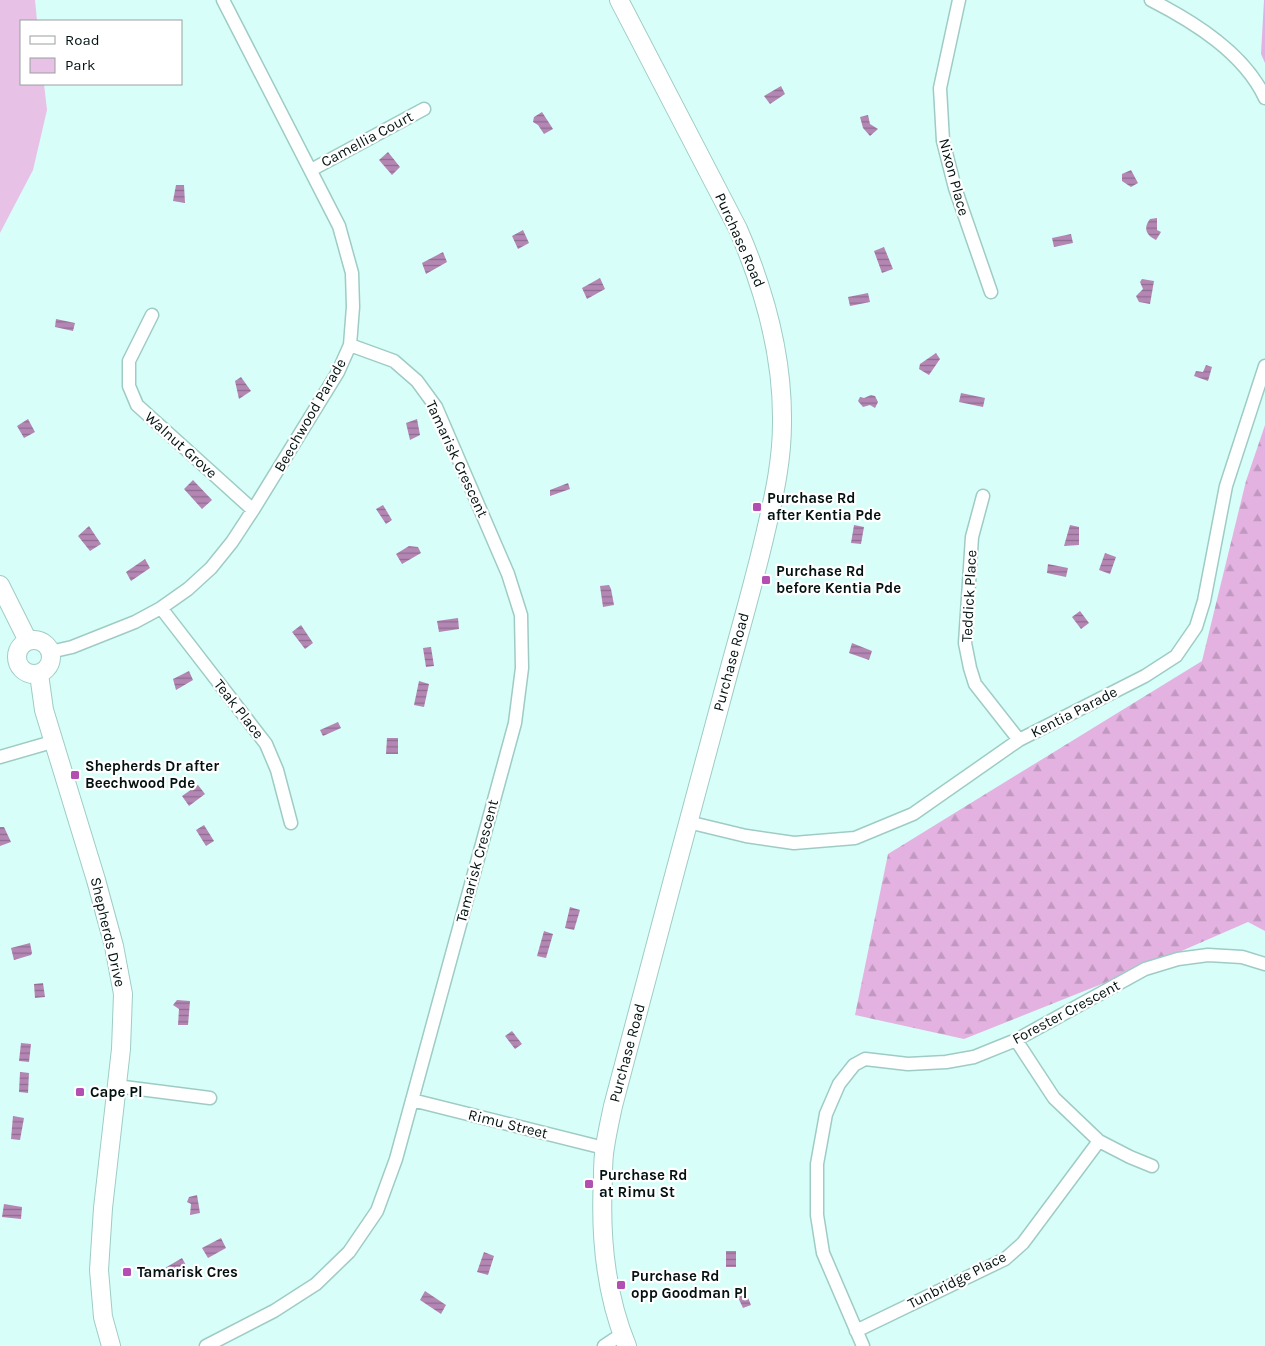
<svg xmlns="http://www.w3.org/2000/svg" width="1265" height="1346" font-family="Karla,sans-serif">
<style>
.forest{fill:url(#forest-firs)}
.park{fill:#e7c1e6}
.water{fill:url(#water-rules)}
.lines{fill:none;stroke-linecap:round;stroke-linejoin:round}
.street-casing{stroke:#9eccc5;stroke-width:15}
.secondary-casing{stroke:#9eccc5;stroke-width:20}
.street{stroke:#fff;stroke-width:12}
.secondary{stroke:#fff;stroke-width:18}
.poi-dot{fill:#b34eb3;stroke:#fff;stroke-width:2}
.labels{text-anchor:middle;stroke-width:4.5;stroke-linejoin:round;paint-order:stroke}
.street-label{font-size:15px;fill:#031211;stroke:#fff}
.poi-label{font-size:15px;font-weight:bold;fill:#031211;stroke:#fff;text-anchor:start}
</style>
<defs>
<pattern id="forest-firs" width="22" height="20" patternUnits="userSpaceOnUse" patternTransform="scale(1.25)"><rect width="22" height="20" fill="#e3b2e1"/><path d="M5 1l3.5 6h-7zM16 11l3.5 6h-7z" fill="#c198c0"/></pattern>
<pattern id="water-rules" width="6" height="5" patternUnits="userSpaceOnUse" patternTransform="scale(1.25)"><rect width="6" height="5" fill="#b486b3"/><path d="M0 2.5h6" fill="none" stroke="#906c90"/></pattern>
</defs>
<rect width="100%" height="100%" fill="#d8fef9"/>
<path class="forest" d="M 1264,0 L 1265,0 L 1265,63 L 1261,54 Z
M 1265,425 L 1265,931 L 1248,922 L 1147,966 L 964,1039 L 855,1015 L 888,854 L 1202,661 L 1246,481 Z"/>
<path class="park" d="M 0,0 L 35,0 L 37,21 L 21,21 L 21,84 L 44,84 L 47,110 L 33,170 L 0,233 Z"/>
<path class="water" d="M 781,86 L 785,94 L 770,104 L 764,96 Z
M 542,112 L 553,129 L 544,134 L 538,125 L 533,122 L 534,117 Z
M 868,115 L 870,124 L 878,129 L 870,136 L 863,128 L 860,117 Z
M 388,152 L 400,167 L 392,175 L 379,160 Z
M 1131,170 L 1138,183 L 1131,187 L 1122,181 L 1122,174 Z
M 176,185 L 184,185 L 185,203 L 173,201 Z
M 1157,218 L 1157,230 L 1161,232 L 1156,240 C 1146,235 1143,228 1150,219 Z
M 523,230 L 529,243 L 518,249 L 512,236 Z
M 1071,234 L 1073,243 L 1054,247 L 1052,238 Z
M 884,247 L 893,269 L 882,273 L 874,251 Z
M 443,252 L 447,262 L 426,274 L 422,263 Z
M 600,278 L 605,289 L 587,299 L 582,288 Z
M 1142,279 L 1154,281 L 1150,304 L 1139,302 L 1136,296 L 1143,289 L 1140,282 Z
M 868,293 L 870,302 L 850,306 L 848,297 Z
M 56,319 L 75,323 L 73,331 L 55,327 Z
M 936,353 L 940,359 L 929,375 L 919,369 L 920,364 Z
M 1206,365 L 1212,367 L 1208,381 L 1194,376 L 1196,371 L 1203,372 Z
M 241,377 L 251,391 L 239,399 L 235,381 Z
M 961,393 L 985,398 L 983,407 L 959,402 Z
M 871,395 L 875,396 L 878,402 L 875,408 L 870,405 L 863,407 L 858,401 L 860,397 L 864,398 Z
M 28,419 L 35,432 L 24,438 L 17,426 Z
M 417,419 L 420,435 L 410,440 L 406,423 Z
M 193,480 L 212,500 L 202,509 L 184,489 Z
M 568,483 L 570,489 L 550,496 L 550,490 Z
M 383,505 L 392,520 L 386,524 L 376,509 Z
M 854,525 L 864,527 L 861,544 L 851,543 Z
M 1070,525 L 1079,527 L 1079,545 L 1064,546 Z
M 89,526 L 101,544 L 90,551 L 78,536 Z
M 409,546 L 418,547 L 421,553 L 402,564 L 396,554 Z
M 1105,553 L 1116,557 L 1110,574 L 1099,570 Z
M 145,559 L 150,568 L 131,581 L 126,572 Z
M 1048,564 L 1068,568 L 1066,577 L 1047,573 Z
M 609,585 L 611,589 L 614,605 L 603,607 L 600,586 Z
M 1080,611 L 1089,623 L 1081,629 L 1072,617 Z
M 458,618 L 459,629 L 439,632 L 437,621 Z
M 301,625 L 313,643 L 305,649 L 292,632 Z
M 852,643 L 872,651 L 869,660 L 849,653 Z
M 431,647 L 434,666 L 426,667 L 423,648 Z
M 189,671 L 193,680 L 176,690 L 173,679 Z
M 419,681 L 429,684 L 424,707 L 414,705 Z
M 338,722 L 341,728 L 323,736 L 320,730 Z
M 387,738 L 398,738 L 398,754 L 386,754 Z
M 198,785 L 205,794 L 189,806 L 182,796 Z
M 204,825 L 214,841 L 206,846 L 196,830 Z
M 0,827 L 4,827 L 11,842 L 0,846 Z
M 570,907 L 580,910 L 574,930 L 565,928 Z
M 544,931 L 553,934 L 546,958 L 537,956 Z
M 30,943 L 32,953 L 31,955 L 14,960 L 11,948 Z
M 43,983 L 45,997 L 35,998 L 34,984 Z
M 177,1000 L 190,1001 L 188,1025 L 178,1025 L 179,1009 L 173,1005 Z
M 512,1031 L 522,1044 L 515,1049 L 505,1036 Z
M 21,1043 L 31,1044 L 29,1062 L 19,1061 Z
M 20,1072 L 29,1073 L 28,1093 L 19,1092 Z
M 13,1116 L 24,1118 L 20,1140 L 11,1139 Z
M 197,1195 L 200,1213 L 190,1215 L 191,1204 L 187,1202 L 189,1197 Z
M 4,1204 L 22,1207 L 21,1219 L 2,1217 Z
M 221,1238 L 226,1248 L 208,1258 L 202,1248 Z
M 726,1251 L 736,1251 L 736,1267 L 726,1267 Z
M 484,1252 L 494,1256 L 488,1275 L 477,1272 Z
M 182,1258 L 187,1267 L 169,1276 L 165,1268 Z
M 744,1288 L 751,1305 L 743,1308 L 735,1291 Z
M 425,1291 L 446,1305 L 441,1314 L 420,1300 Z"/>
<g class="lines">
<defs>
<path id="street" d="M 959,0 L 940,88 L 943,141 L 955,188 L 991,292
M 1151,0 C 1194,22 1244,53 1265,98
M 311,170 L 424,109
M 152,315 L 129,361 L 129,386 L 137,405 L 253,510
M 983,496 L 972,537 L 965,643 L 970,668 L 975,684 L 1019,740
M 161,608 L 266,744 L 277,770 L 291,823
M 50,652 L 72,647 L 135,622 L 161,608 L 188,589 L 211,568 L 232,542 L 253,510 L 338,372 L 350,345 L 353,307 L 352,273 L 339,226 L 223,0
M 0,757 L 52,742
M 688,822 L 746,836 L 794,843 L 855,838 L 913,814 L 1019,740 L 1145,676 L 1176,656 L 1196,627 L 1204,601 L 1226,486 L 1265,366
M 1016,1040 L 1054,1098 L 1099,1141 L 1130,1157 L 1152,1166
M 116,1086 L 210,1098
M 412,1100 L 604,1148
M 856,1331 L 1005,1259 L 1023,1243 L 1099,1141
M 206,1346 L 274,1311 L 316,1284 L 349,1252 L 377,1211 L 396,1159 L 515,723 L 522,668 L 521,615 L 508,574 L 436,407 L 417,381 L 394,361 L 350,345
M 604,1346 L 622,1334
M 863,1346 L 823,1253 L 817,1215 L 817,1164 L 826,1114 L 839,1084 L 854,1065 L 865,1059 L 908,1064 L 946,1062 L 974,1057 L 1016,1040 L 1145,969 L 1178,959 L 1208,955 L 1242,957 L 1265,964"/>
<path id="secondary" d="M 619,0 L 738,229 C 765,291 783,355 782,423 C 782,458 775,492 767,526 C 754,584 737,640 722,697 C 685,833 649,970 613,1106 C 610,1120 607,1133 605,1147 C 603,1157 603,1168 603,1178 C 600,1234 605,1293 627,1346
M 0,585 L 28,641
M17 657a17 17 0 1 1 34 0a17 17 0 1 1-34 0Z
M 39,674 L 44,710 L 96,880 L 114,946 L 123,994 L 121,1049 L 103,1208 L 99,1270 L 103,1317 L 111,1346"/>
</defs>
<use href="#street" class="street-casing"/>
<use href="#secondary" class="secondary-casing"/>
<use href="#street" class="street"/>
<use href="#secondary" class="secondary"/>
</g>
<g class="poi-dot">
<rect x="752" y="502" width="10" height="10" rx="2.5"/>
<rect x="761" y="575" width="10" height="10" rx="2.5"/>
<rect x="70" y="770" width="10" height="10" rx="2.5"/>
<rect x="75" y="1087" width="10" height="10" rx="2.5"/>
<rect x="584" y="1179" width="10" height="10" rx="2.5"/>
<rect x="122" y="1267" width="10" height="10" rx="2.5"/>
<rect x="616" y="1280" width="10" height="10" rx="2.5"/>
</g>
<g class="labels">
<g class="street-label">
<text transform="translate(367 139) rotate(-28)" y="5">Camellia Court</text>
<text transform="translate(954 177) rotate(75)" y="5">Nixon Place</text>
<text transform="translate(740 240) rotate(66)" y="5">Purchase Road</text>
<text transform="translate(310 415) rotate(-60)" y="5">Beechwood Parade</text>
<text transform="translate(181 445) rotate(42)" y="5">Walnut Grove</text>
<text transform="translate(457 459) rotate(65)" y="5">Tamarisk Crescent</text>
<text transform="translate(969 596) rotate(-87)" y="5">Teddick Place</text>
<text transform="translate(731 662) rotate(-75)" y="5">Purchase Road</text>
<text transform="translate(239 709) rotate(52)" y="5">Teak Place</text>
<text transform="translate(1074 712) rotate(-27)" y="5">Kentia Parade</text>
<text transform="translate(477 861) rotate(-75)" y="5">Tamarisk Crescent</text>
<text transform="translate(108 932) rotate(77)" y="5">Shepherds Drive</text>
<text transform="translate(1066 1012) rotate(-28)" y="5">Forester Crescent</text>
<text transform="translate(627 1053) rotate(-75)" y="5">Purchase Road</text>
<text transform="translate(508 1124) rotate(14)" y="5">Rimu Street</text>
<text transform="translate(957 1280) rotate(-27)" y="5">Tunbridge Place</text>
</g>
<g class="poi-label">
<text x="767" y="503">Purchase Rd<tspan x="767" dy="17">after Kentia Pde</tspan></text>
<text x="776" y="576">Purchase Rd<tspan x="776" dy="17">before Kentia Pde</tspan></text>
<text x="85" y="771">Shepherds Dr after<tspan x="85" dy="17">Beechwood Pde</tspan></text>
<text x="90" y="1097">Cape Pl</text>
<text x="599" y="1180">Purchase Rd<tspan x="599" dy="17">at Rimu St</tspan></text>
<text x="137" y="1277">Tamarisk Cres</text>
<text x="631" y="1281">Purchase Rd<tspan x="631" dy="17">opp Goodman Pl</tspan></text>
</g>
</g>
<rect x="20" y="20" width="162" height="65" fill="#ffffff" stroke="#9aa0a0"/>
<rect x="30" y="36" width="25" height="8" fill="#ffffff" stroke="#9aa0a0"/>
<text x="65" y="45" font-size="15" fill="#031211">Road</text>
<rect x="30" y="58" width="25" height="15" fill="#e7c1e6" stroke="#9aa0a0"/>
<text x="65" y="70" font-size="15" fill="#031211">Park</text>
</svg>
